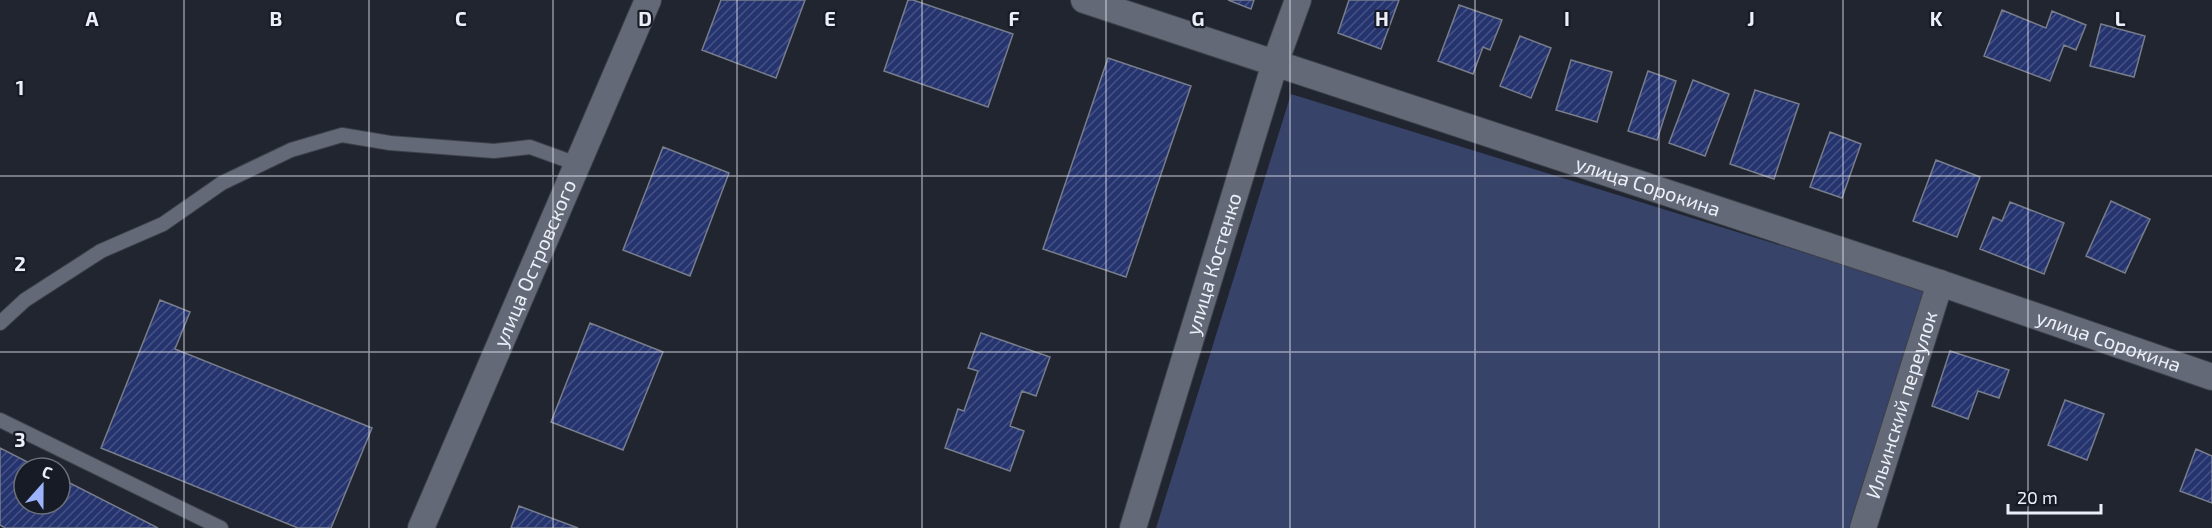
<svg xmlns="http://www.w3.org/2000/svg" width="2212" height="528" font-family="'Exo 2',sans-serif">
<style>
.garden{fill:#374368}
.building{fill:url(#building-hatch);stroke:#787d8b;stroke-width:1.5}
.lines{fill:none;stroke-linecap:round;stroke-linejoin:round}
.service-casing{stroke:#3c4049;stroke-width:16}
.minor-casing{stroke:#3c4049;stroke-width:28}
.service{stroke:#646977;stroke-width:14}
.minor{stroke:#646977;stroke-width:26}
.grid{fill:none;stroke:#eceff7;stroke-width:1.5;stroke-opacity:0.55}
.labels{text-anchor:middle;stroke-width:4.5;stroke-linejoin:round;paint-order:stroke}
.street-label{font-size:20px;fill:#eceff7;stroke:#171b26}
.grid-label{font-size:20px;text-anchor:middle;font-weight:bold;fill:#eceff7;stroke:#171b26;stroke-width:4.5;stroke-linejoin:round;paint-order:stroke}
</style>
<defs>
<pattern id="building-hatch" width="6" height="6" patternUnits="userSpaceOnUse" patternTransform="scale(1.5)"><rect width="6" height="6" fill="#25346f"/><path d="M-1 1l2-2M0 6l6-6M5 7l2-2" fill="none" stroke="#455284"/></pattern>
</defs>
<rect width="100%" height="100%" fill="#212530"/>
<path class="garden" d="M 1291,94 L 1925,290 L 1852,528 L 1156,528 Z"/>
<path class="building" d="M 721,0 L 805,0 L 776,78 L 702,50 Z
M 908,0 L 913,0 L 1013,34 L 988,107 L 884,71 Z
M 1228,0 L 1254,0 L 1251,9 Z
M 1349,0 L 1399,0 L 1381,49 L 1338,33 Z
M 1459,5 L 1502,20 L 1490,50 L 1483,47 L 1473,74 L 1438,61 Z
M 2002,10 L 2046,28 L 2052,11 L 2086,25 L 2076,50 L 2064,45 L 2050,81 L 1984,56 Z
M 2101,24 L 2145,36 L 2134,77 L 2090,66 Z
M 1520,36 L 1551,48 L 1531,98 L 1500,86 Z
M 1108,58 L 1191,86 L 1126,277 L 1043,249 Z
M 1571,60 L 1612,72 L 1597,122 L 1556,110 Z
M 1648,71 L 1676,81 L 1657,140 L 1628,131 Z
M 1693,80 L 1729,94 L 1705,156 L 1669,143 Z
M 1755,90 L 1799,104 L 1774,179 L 1730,164 Z
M 1830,132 L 1861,144 L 1842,198 L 1810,187 Z
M 663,147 L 729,173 L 690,276 L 623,250 Z
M 1936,160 L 1980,177 L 1957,237 L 1913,221 Z
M 2111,201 L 2150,219 L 2125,273 L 2086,256 Z
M 2010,202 L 2064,223 L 2044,274 L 1980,249 L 1993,217 L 2002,221 Z
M 160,300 L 190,312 L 175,349 L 372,428 L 331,528 L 298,528 L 101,448 Z
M 590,323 L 663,352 L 623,450 L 551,422 Z
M 981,333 L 1050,357 L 1036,396 L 1022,391 L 1010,426 L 1024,431 L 1010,471 L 945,448 L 958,409 L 964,411 L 978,371 L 968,368 Z
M 1950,351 L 2009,370 L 1999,398 L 1978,391 L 1968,419 L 1932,406 Z
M 2065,400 L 2104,414 L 2087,460 L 2048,445 Z
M 0,448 L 39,468 L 24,468 L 24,504 L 60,504 L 60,478 L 158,528 L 5,528 L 0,525 Z
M 2196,449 L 2212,456 L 2212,503 L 2180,491 Z
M 519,506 L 578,528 L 511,528 Z"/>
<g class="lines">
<defs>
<path id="service" d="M 0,323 L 25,300 L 101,251 L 163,224 L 222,183 L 291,150 L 342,135 L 390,143 L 494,151 L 530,147 L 577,164
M 0,420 L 221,528"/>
<g id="minor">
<path id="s1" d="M 1084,0 L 1940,283 L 2212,377"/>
<path id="s2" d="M 421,528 L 648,0"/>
<path id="s3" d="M 1133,528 L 1275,63 L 1298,0"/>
<path id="s4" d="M 1863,528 L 1940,283"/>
</g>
</defs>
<use href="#service" class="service-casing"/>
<use href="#minor" class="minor-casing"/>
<use href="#service" class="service"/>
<use href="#minor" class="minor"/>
</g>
<path class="grid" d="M 184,0 L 184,528M 369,0 L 369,528M 553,0 L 553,528M 737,0 L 737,528M 922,0 L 922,528M 1106,0 L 1106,528M 1290,0 L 1290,528M 1475,0 L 1475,528M 1659,0 L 1659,528M 1843,0 L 1843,528M 2028,0 L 2028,528M 0,176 L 2212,176M 0,352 L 2212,352"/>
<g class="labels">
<g class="street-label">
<text dy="7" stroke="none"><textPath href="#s1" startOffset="594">улица Сорокина</textPath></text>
<text dy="7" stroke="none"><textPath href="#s2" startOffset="288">улица Островского</textPath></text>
<text dy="7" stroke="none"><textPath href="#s3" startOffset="276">улица Костенко</textPath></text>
<text dy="7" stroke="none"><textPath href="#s1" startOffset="1080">улица Сорокина</textPath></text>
<text dy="7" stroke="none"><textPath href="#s4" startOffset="129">Ильинский переулок</textPath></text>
</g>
</g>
<g class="grid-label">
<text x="92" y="26">A</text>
<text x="276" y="26">B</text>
<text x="461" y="26">C</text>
<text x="645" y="26">D</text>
<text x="830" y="26">E</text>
<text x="1014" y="26">F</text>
<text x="1198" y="26">G</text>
<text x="1382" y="26">H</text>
<text x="1567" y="26">I</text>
<text x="1751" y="26">J</text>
<text x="1936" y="26">K</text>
<text x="2120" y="26">L</text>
<text x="20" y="95">1</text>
<text x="20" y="271">2</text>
<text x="20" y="447">3</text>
</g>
<g transform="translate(42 486) rotate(21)"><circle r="28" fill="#171b26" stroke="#6c707a" stroke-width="1.5"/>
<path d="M0-4.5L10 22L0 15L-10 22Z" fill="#9db4fd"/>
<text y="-9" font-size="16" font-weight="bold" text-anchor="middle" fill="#eceff7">С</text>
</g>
<path d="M2008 504v9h93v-9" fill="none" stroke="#eceff7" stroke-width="3"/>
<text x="2017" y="504" font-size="18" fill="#eceff7" stroke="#171b26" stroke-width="4.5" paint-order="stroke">20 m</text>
</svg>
